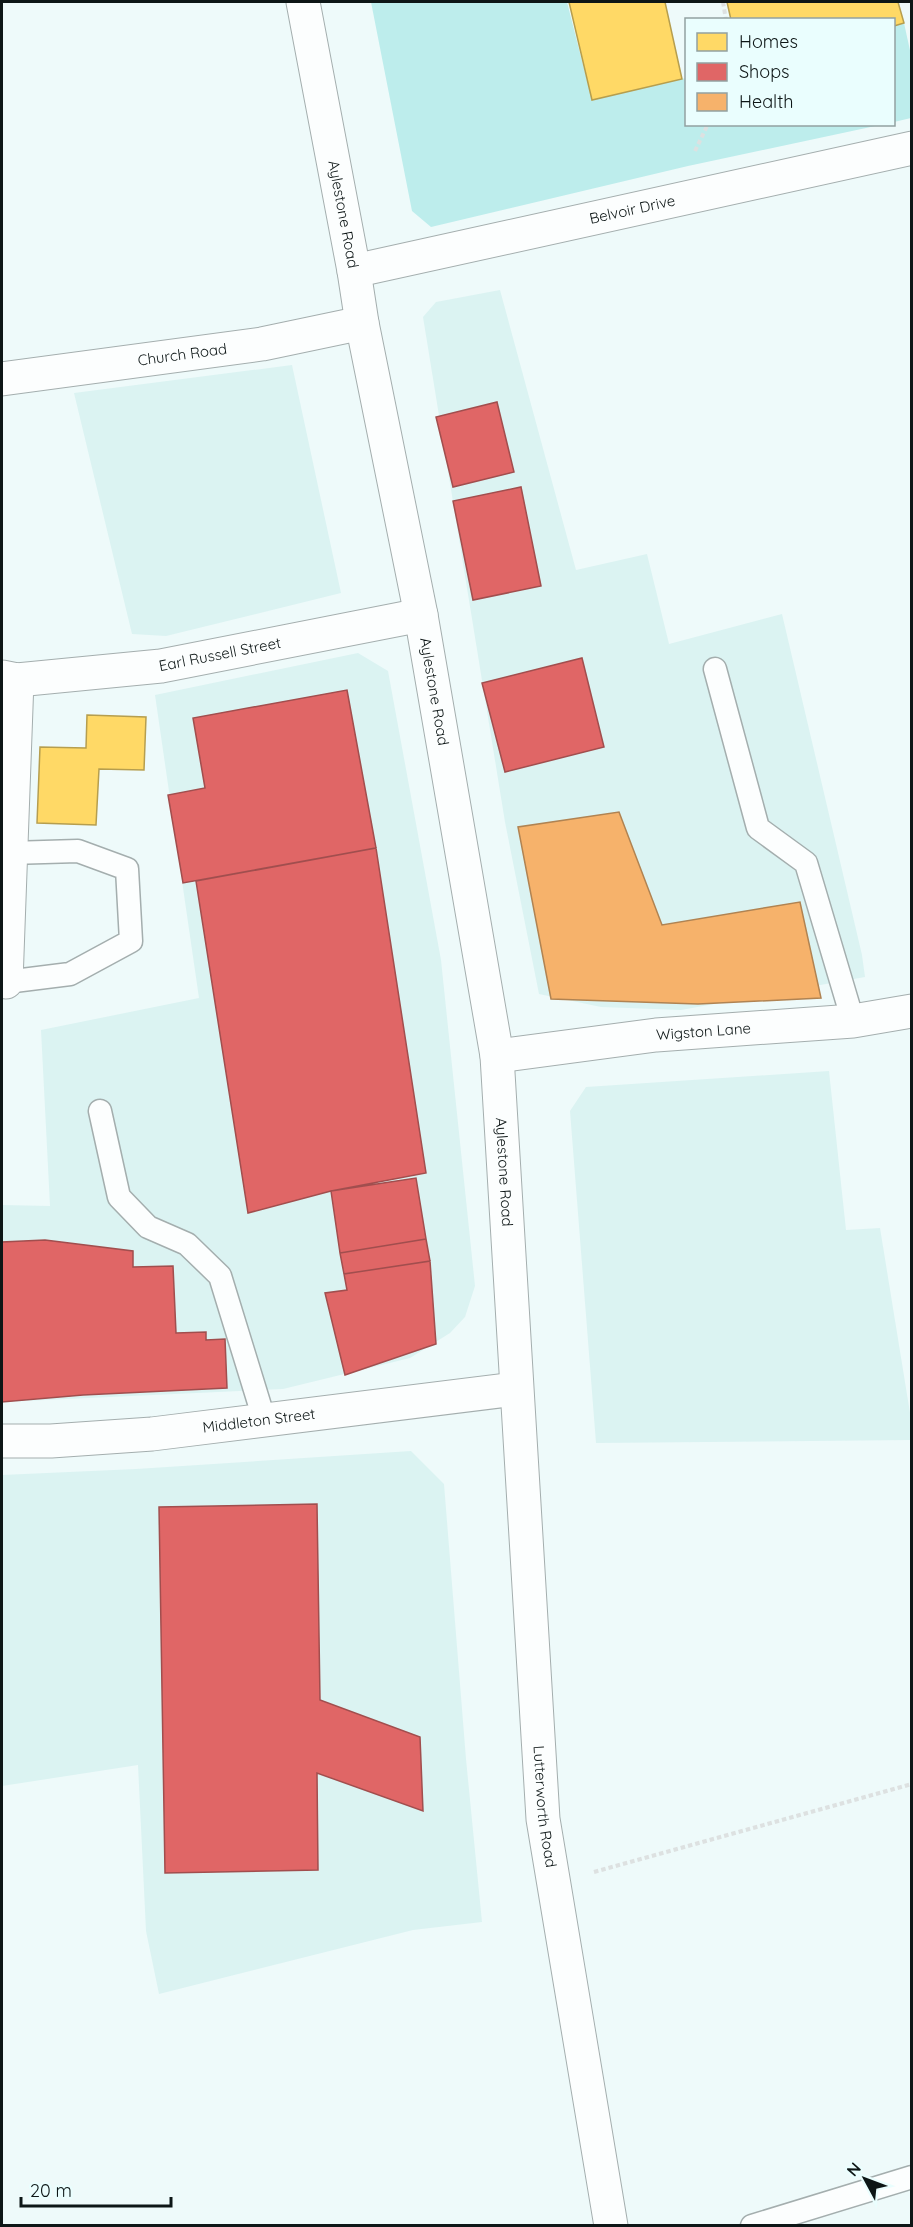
<svg xmlns="http://www.w3.org/2000/svg" width="913" height="2227" font-family="Quicksand,sans-serif">
<style>
.built{fill:#dbf3f2}
.grass{fill:#bdedec}
.homes{fill:#ffd966;stroke:#b69e4e;stroke-width:1.5}
.shops{fill:#e06666;stroke:#a14e4e;stroke-width:1.5}
.health{fill:#f6b26b;stroke:#b08352;stroke-width:1.5}
.lines{fill:none;stroke-linecap:round;stroke-linejoin:round}
.service-casing{stroke:#a4aeae;stroke-width:25}
.minor-casing{stroke:#a4aeae;stroke-width:35}
.tertiary-casing{stroke:#a4aeae;stroke-width:35}
.primary-casing{stroke:#a4aeae;stroke-width:35}
.path{stroke:#dde1e1;stroke-width:4;stroke-dasharray:4.5 3;stroke-linecap:butt}
.service{stroke:#fcfefe;stroke-width:22}
.minor{stroke:#fcfefe;stroke-width:33}
.tertiary{stroke:#fcfefe;stroke-width:33}
.primary{stroke:#fcfefe;stroke-width:33}
.labels{text-anchor:middle;stroke-width:6;stroke-linejoin:round;paint-order:stroke}
.street-label{font-size:15px;fill:#0d1616;stroke:#eafefe}
</style>
<rect width="100%" height="100%" fill="#eefafa"/>
<path class="built" d="M 500,290 L 576,570 L 647,554 L 669,644 L 782,614 L 862,955 L 865,977 L 681,1010 L 601,1007 L 539,994 L 505,822 L 423,317 L 436,302 Z
M 292,365 L 341,593 L 166,636 L 132,634 L 74,393 Z
M 358,653 L 388,671 L 441,960 L 475,1286 L 465,1317 L 450,1333 L 410,1358 L 283,1389 L 2,1402 L 2,1205 L 50,1206 L 41,1030 L 199,998 L 155,695 Z
M 829,1071 L 846,1230 L 880,1228 L 911,1419 L 911,1440 L 596,1443 L 570,1111 L 586,1087 Z
M 411,1451 L 444,1484 L 466,1759 L 482,1922 L 413,1930 L 159,1994 L 146,1931 L 138,1765 L 2,1786 L 2,1475 L 136,1469 Z"/>
<path class="grass" d="M 371,2 L 567,2 L 592,100 L 686,78 L 686,124 L 880,125 L 688,166 L 431,227 L 412,211 Z
M 904,23 L 911,55 L 911,118 L 894,122 L 894,26 Z"/>
<path class="homes" d="M 569,2 L 665,2 L 682,79 L 592,100 Z
M 727,2 L 898,2 L 904,23 L 894,26 L 894,20 L 731,20 Z
M 87,715 L 146,717 L 144,770 L 99,769 L 96,825 L 37,823 L 40,747 L 86,748 Z"/>
<path class="shops" d="M 497,402 L 514,472 L 453,487 L 436,417 Z
M 521,487 L 541,586 L 473,600 L 453,501 Z
M 582,658 L 604,747 L 505,772 L 482,683 Z
M 347,690 L 376,848 L 183,883 L 168,795 L 205,788 L 193,718 Z
M 376,848 L 426,1173 L 331,1191 L 248,1213 L 196,881 Z
M 416,1178 L 426,1239 L 340,1253 L 331,1191 Z
M 426,1239 L 430,1261 L 344,1274 L 340,1253 Z
M 45,1240 L 133,1251 L 133,1267 L 173,1266 L 176,1333 L 206,1332 L 206,1340 L 225,1339 L 227,1388 L 83,1395 L 2,1402 L 2,1242 Z
M 430,1261 L 436,1344 L 345,1375 L 325,1293 L 347,1290 L 344,1274 Z
M 317,1504 L 320,1700 L 420,1737 L 423,1811 L 317,1773 L 318,1870 L 165,1873 L 159,1507 Z"/>
<path class="health" d="M 619,812 L 662,925 L 800,902 L 821,998 L 698,1004 L 551,999 L 518,827 Z"/>
<g class="lines">
<defs>
<path id="service" d="M 715,669 L 758,828 L 806,863 L 853,1021
M 6,982 L 70,974 L 131,941 L 127,869 L 78,851 L 10,853
M 100,1111 L 119,1197 L 148,1227 L 187,1244 L 220,1276 L 264,1419
M 752,2226 L 912,2177"/>
<g id="minor">
<path id="s1" d="M 354,271 L 912,148"/>
<path id="s2" d="M 2,379 L 262,344 L 362,323"/>
<path id="s3" d="M 2,677 L 17,680 L 161,666 L 421,615"/>
<path d="M 6,982 L 17,680"/>
</g>
<g id="tertiary">
<path id="s4" d="M 497,1056 L 656,1035 L 853,1021 L 912,1011"/>
<path id="s5" d="M 2,1441 L 51,1441 L 152,1434 L 516,1389"/>
</g>
<g id="primary">
<path id="s6" d="M 303,2 L 354,271 L 362,323 L 421,615 L 497,1056 L 543,1819 L 611,2226"/>
</g>
</defs>
<use href="#service" class="service-casing"/>
<use href="#minor" class="minor-casing"/>
<use href="#tertiary" class="tertiary-casing"/>
<use href="#primary" class="primary-casing"/>
<path class="path" d="M 723,2 L 726,20
M 695,151 L 708,124
M 594,1872 L 912,1784"/>
<use href="#service" class="service"/>
<use href="#minor" class="minor"/>
<use href="#tertiary" class="tertiary"/>
<use href="#primary" class="primary"/>
</g>
<g class="labels">
<g class="street-label">
<text dy="5" stroke="none"><textPath href="#s1" startOffset="285">Belvoir Drive</textPath></text>
<text dy="5" stroke="none"><textPath href="#s6" startOffset="216">Aylestone Road</textPath></text>
<text dy="5" stroke="none"><textPath href="#s2" startOffset="182">Church Road</textPath></text>
<text dy="5" stroke="none"><textPath href="#s3" startOffset="220">Earl Russell Street</textPath></text>
<text dy="5" stroke="none"><textPath href="#s6" startOffset="702">Aylestone Road</textPath></text>
<text dy="5" stroke="none"><textPath href="#s4" startOffset="208">Wigston Lane</textPath></text>
<text dy="5" stroke="none"><textPath href="#s6" startOffset="1188">Aylestone Road</textPath></text>
<text dy="5" stroke="none"><textPath href="#s5" startOffset="258">Middleton Street</textPath></text>
<text dy="5" stroke="none"><textPath href="#s6" startOffset="1824">Lutterworth Road</textPath></text>
</g>
</g>
<rect width="913" height="2227" fill="none" stroke="#0d1616" stroke-width="6"/>
<rect x="685" y="18" width="210" height="108" fill="#eafefe" stroke="#92a1a1" stroke-width="1.5"/>
<rect x="697" y="33" width="30" height="18" fill="#ffd966" stroke="#92a1a1" stroke-width="1.5"/>
<text x="739" y="48" font-size="18" fill="#0d1616">Homes</text>
<rect x="697" y="63" width="30" height="18" fill="#e06666" stroke="#92a1a1" stroke-width="1.5"/>
<text x="739" y="78" font-size="18" fill="#0d1616">Shops</text>
<rect x="697" y="93" width="30" height="18" fill="#f6b26b" stroke="#92a1a1" stroke-width="1.5"/>
<text x="739" y="108" font-size="18" fill="#0d1616">Health</text>
<g transform="translate(865 2179) rotate(311)" stroke="#eafefe" stroke-width="4.5" paint-order="stroke">
<path d="M0-4.5L10 22L0 15L-10 22Z" fill="#0d1616"/>
<text y="-9" font-size="16" font-weight="bold" text-anchor="middle" fill="#0d1616">N</text>
</g>
<path d="M21 2197v9h150v-9" fill="none" stroke="#0d1616" stroke-width="3"/>
<text x="30" y="2197" font-size="18" fill="#0d1616" stroke="#eafefe" stroke-width="4.5" paint-order="stroke">20 m</text>
</svg>
